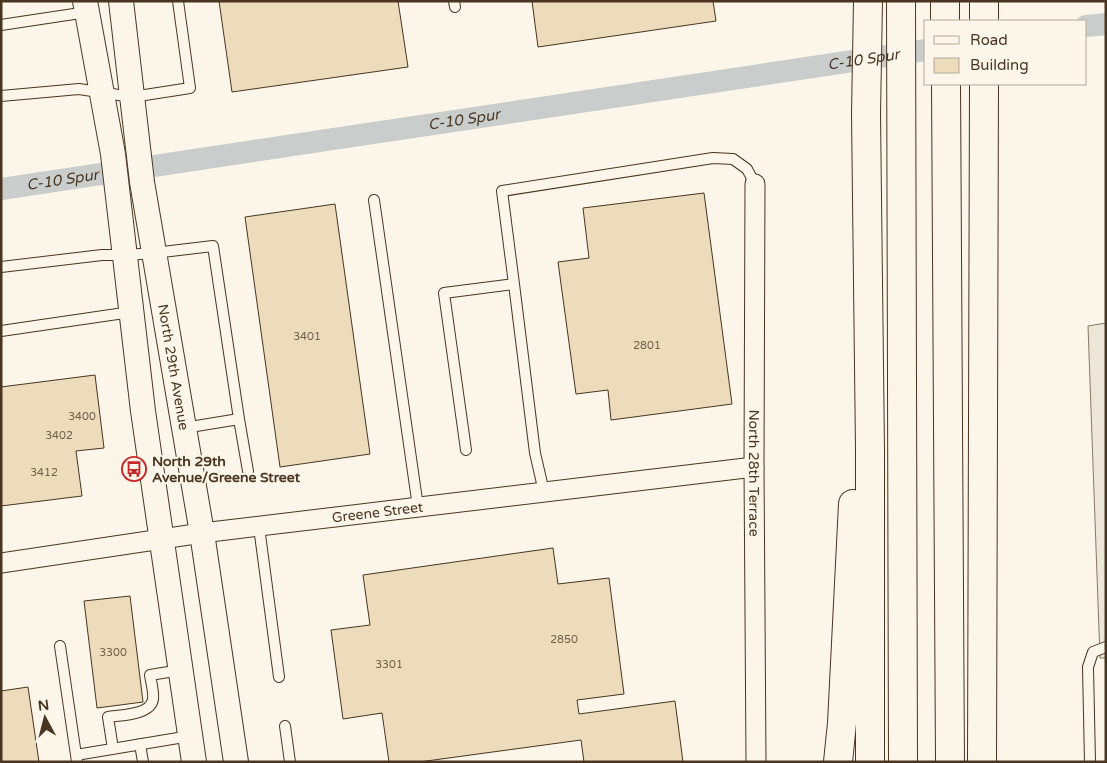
<svg xmlns="http://www.w3.org/2000/svg" width="1107" height="763" font-family="'Varela Round',sans-serif">
<style>
.parking{fill:#ede7d9;stroke:#887966}
.lines{fill:none;stroke-linecap:round;stroke-linejoin:round}
.canal{stroke:#c9cecd;stroke-width:22}
.building{fill:#ecdcbc;stroke:#4a3520}
.service-casing{stroke:#4a3520;stroke-width:12}
.minor-casing{stroke:#4a3520;stroke-width:21}
.tertiary-casing{stroke:#4a3520;stroke-width:26}
.motorway-casing{stroke:#4a3520;stroke-width:30}
.service{stroke:#fbf6e9;stroke-width:10}
.minor{stroke:#fbf6e9;stroke-width:19}
.tertiary{stroke:#fbf6e9;stroke-width:24}
.motorway{stroke:#fbf6e9;stroke-width:28}
.labels{text-anchor:middle;stroke-width:4;stroke-linejoin:round;paint-order:stroke}
.number-label{font-size:11px;fill:#725f47}
.street-label{font-size:14px;fill:#4a3520;stroke:#fbf6e9}
.poi-label{font-size:14px;font-weight:bold;fill:#4a3520;stroke:#fbf6e9;text-anchor:start}
.water-label{font-size:15px;font-style:italic;fill:#4a3520;stroke:#fbf6e9}
</style>
<rect width="100%" height="100%" fill="#fbf6e9"/>
<path class="parking" d="M 1106,323 L 1106,658 L 1100,658 L 1088,326 Z"/>
<g class="lines">
<g class="canal">
<path d="M 1086,26 L 1106,24"/>
<path id="s1" d="M 1,189 L 926,50"/>
</g>
</g>
<path class="building" d="M 219,1 L 398,1 L 408,67 L 232,92 Z
M 532,1 L 713,1 L 716,21 L 538,47 Z
M 704,193 L 732,404 L 611,420 L 608,390 L 576,394 L 558,262 L 589,258 L 583,208 Z
M 335,204 L 370,454 L 280,467 L 245,217 Z
M 95,375 L 104,448 L 76,451 L 82,496 L 1,506 L 1,387 Z
M 553,548 L 558,584 L 609,578 L 624,694 L 577,700 L 579,714 L 675,701 L 683,762 L 584,762 L 581,740 L 419,762 L 389,762 L 382,713 L 343,719 L 331,630 L 370,625 L 363,575 Z
M 130,596 L 143,702 L 97,708 L 84,601 Z
M 28,687 L 39,762 L 1,762 L 1,691 Z"/>
<g class="lines">
<defs>
<path id="service" d="M 454,1 L 455,7
M 1,25 L 87,12
M 1,96 L 79,89 L 132,97 L 190,88 L 178,1
M 374,200 L 418,507
M 1,267 L 102,255 L 126,255 L 154,253 L 213,246 L 239,419 L 184,428
M 514,284 L 535,453 L 544,492
M 1,331 L 131,312
M 239,419 L 248,471
M 466,450 L 444,293 L 514,284 L 502,191 L 713,158 L 733,159 L 747,169 L 755,184
M 259,527 L 279,677
M 60,646 L 76,755
M 285,726 L 290,762
M 140,744 L 143,762
M 113,749 L 108,717 C 121,715 151,715 153,699 C 154,692 151,682 150,675 L 181,670
M 77,762 L 76,755 L 190,736
M 1090,762 L 1088,667 L 1093,652 L 1106,647"/>
<g id="minor">
<path id="s2" d="M 755,184 L 754,467 L 756,762"/>
<path id="s3" d="M 1,563 L 202,533 L 754,467"/>
</g>
<g id="tertiary">
<path d="M 85,1 L 113,154 L 143,411 L 194,762"/>
<path id="s4" d="M 121,1 L 142,182 L 202,533 L 236,762"/>
</g>
<path id="motorway" d="M 868,1 L 866,114 L 870,450 L 870,762
M 901,1 L 903,762
M 945,1 L 945,21
M 984,21 L 984,1
M 946,84 L 950,762
M 838,762 L 842,723 L 853,504
M 982,762 L 984,84"/>
</defs>
<use href="#service" class="service-casing"/>
<use href="#minor" class="minor-casing"/>
<use href="#tertiary" class="tertiary-casing"/>
<use href="#motorway" class="motorway-casing"/>
<use href="#service" class="service"/>
<use href="#minor" class="minor"/>
<use href="#tertiary" class="tertiary"/>
<use href="#motorway" class="motorway"/>
</g>
<defs>
<symbol id="bus-ring" viewBox="-11 -11 22 22"><circle r="9.5" fill="#fbf6e9" stroke="#c62828" stroke-width="1.5"/><path d="M-5-6H5V4H4V6H2V4H-2V6H-4V4H-5ZM-3.5-4V0h7V-4ZM-3.5 1.2v1.5H-2V1.2ZM2 1.2v1.5H3.5V1.2Z" fill="#c62828"/></symbol>
</defs>
<g fill-rule="evenodd">
<use href="#bus-ring" x="120" y="455" width="28" height="28"/>
</g>
<g class="labels">
<g class="number-label">
<text x="307" y="340">3401</text>
<text x="647" y="349">2801</text>
<text x="82" y="420">3400</text>
<text x="59" y="439">3402</text>
<text x="44" y="476">3412</text>
<text x="564" y="643">2850</text>
<text x="113" y="656">3300</text>
<text x="389" y="668">3301</text>
</g>
<g class="street-label">
<text dy="5" stroke="none"><textPath href="#s4" startOffset="370">North 29th Avenue</textPath></text>
<text dy="5" stroke="none"><textPath href="#s2" startOffset="289">North 28th Terrace</textPath></text>
<text dy="5" stroke="none"><textPath href="#s3" startOffset="380">Greene Street</textPath></text>
</g>
<g class="poi-label">
<text x="152" y="466">North 29th<tspan x="152" dy="16">Avenue/Greene Street</tspan></text>
</g>
<g class="water-label">
<text dy="5" stroke="none"><textPath href="#s1" startOffset="872">C-10 Spur</textPath></text>
<text dy="5" stroke="none"><textPath href="#s1" startOffset="468">C-10 Spur</textPath></text>
<text dy="5" stroke="none"><textPath href="#s1" startOffset="62">C-10 Spur</textPath></text>
</g>
</g>
<rect width="1107" height="763" fill="none" stroke="#4a3520" stroke-width="5"/>
<rect x="924" y="20" width="162" height="65" fill="#fbf6e9" stroke="#b4a999"/>
<rect x="934" y="36" width="25" height="8" fill="#fbf6e9" stroke="#b4a999"/>
<text x="970" y="45" font-size="15" fill="#4a3520">Road</text>
<rect x="934" y="58" width="25" height="15" fill="#ecdcbc" stroke="#b4a999"/>
<text x="970" y="70" font-size="15" fill="#4a3520">Building</text>
<g transform="translate(45 718) rotate(353)" stroke="#fbf6e9" stroke-width="4" paint-order="stroke">
<path d="M0-4L9 19L0 12L-9 19Z" fill="#4a3520"/>
<text y="-8" font-size="14" font-weight="bold" text-anchor="middle" fill="#4a3520">N</text>
</g>
</svg>
